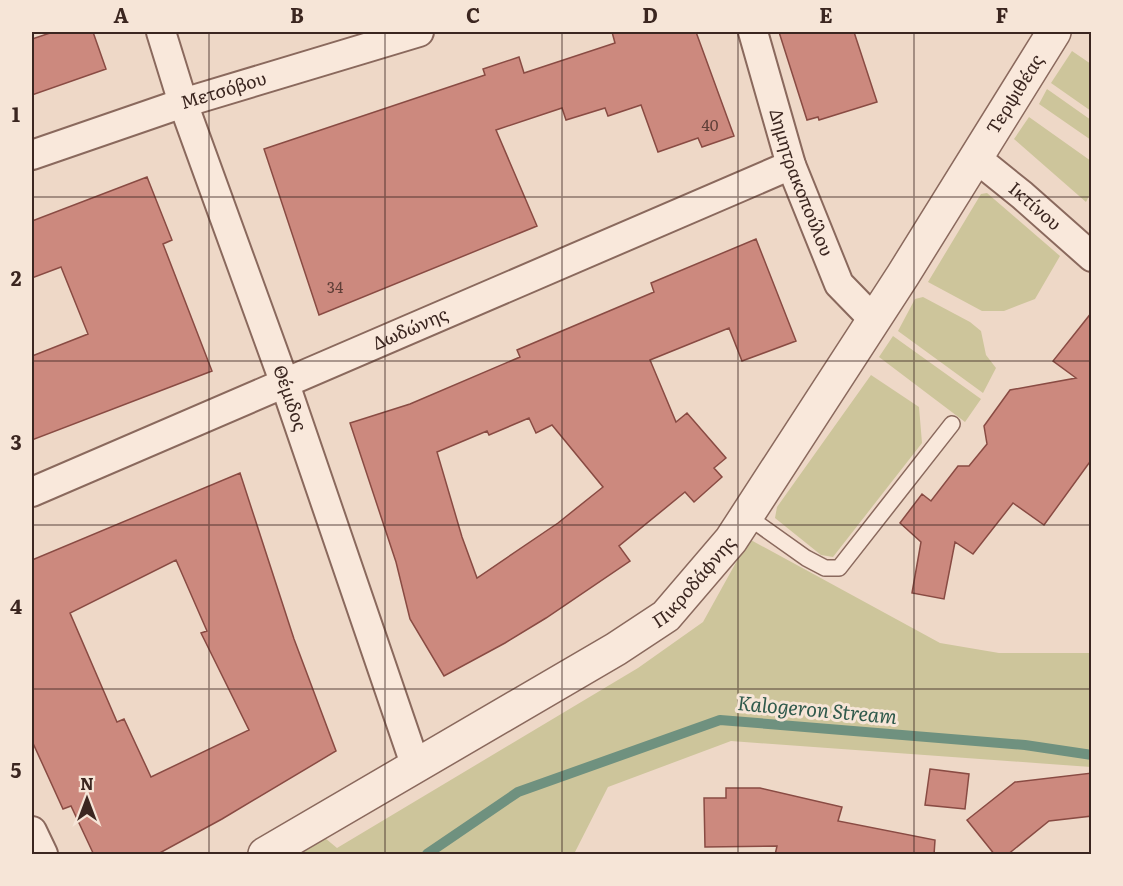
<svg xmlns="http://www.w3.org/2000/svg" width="1123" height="886" font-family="Literata,serif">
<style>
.green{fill:#cdc59b}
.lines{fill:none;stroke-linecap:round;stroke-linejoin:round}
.stream{stroke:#6f917f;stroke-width:10}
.building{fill:#cc897e;stroke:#894b43;stroke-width:1.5;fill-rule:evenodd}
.service-casing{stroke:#8a695d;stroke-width:18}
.minor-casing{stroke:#8a695d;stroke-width:32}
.tertiary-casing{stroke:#8a695d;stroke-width:36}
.service{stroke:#f9e8db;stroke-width:15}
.minor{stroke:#f9e8db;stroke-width:28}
.tertiary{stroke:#f9e8db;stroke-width:33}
.grid{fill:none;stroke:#3b2620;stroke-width:1.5;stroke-opacity:0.55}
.labels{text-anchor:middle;stroke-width:6;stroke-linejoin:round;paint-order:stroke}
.number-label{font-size:15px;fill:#5f3f38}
.street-label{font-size:18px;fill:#3b2620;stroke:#f6e5d7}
.water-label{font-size:20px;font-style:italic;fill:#305a4c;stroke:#f6e5d7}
.neatline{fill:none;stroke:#3b2620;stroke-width:2}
.grid-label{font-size:20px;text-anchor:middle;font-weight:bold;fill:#3b2620}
</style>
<rect width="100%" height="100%" fill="#eed8c7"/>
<path class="green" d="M 1072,51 L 1091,64 L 1091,111 L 1051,83 Z
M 1047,89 L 1091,120 L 1091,140 L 1039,104 Z
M 1029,117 L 1091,161 L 1091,192 L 1086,202 L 1014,139 Z
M 987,193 L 1060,256 L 1035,299 L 1004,311 L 982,311 L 928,282 L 981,194 Z
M 923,297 L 970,322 L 981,331 L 986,355 L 996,368 L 983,393 L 898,331 L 915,299 Z
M 893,336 L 981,399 L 965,422 L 879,357 Z
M 871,375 L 919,407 L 922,443 L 833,557 L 821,555 L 775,518 L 777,507 Z
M 749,539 L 940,643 L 999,653 L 1091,653 L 1091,767 L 731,741 L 608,787 L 574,854 L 297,854 L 325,838 L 337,848 L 638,668 L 703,622 Z"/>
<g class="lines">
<path class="stream" d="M 427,854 L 518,792 L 720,720 L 1025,745 L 1092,755"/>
</g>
<path class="building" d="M 53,32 L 93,32 L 106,69 L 32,95 L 32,39 Z
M 612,32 L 696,32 L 734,136 L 702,147 L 698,138 L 658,152 L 641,105 L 608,116 L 605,108 L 566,120 L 562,108 L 496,130 L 537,226 L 319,315 L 264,149 L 485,75 L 483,69 L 519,57 L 524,73 L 615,43 Z
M 779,32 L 854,32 L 877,102 L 819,120 L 818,117 L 807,120 Z
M 147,177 L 172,240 L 163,244 L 212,371 L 32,440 L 32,356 L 88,334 L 61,267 L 32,278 L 32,221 Z
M 756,239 L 796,341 L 742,361 L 729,328 L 650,360 L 676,422 L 687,413 L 726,458 L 714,468 L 722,477 L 694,502 L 685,492 L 619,546 L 630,561 L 546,618 L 505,643 L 444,676 L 410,619 L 396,562 L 350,423 L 410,404 L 520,357 L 517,350 L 654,292 L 651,283 ZM 529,418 L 536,433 L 552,425 L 603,487 L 558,523 L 477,578 L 462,537 L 437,452 L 487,431 L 489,435 Z
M 1092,312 L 1092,459 L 1044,525 L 1013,503 L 973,554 L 955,542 L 944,599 L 912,593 L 921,542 L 900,523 L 922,494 L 931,501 L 958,466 L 969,466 L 987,444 L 984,426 L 1010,390 L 1076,378 L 1053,361 Z
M 240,473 L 294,639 L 336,751 L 222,819 L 156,855 L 94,855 L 71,806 L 63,809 L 32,741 L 32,560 ZM 176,560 L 207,631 L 201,633 L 249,730 L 151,777 L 124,719 L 117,722 L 70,613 Z
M 930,769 L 969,774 L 965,809 L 925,805 Z
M 1092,773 L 1092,816 L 1049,821 L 1007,855 L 995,855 L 967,820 L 1015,782 Z
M 726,788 L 760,788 L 842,807 L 838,821 L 935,840 L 934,855 L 775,855 L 777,846 L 705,847 L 704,798 L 726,798 Z"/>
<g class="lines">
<defs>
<path id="service" d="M 747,516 L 806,558 L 825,568 L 839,568 L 952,424"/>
<g id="minor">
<path id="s1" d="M 161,32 L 183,103 L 285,384 L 416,767"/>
<path id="s2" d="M 753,32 L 791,165 L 839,284 L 874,320"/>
<path id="s3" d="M 32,155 L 183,103 L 419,32"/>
<path id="s4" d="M 976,158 L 1022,195 L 1092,257"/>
<path id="s5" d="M 32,492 L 791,165"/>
<path d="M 32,831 L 43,854"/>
</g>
<g id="tertiary">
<path id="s6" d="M 265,854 L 616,649 L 666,616 L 731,540 L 903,275 L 1054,32"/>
</g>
</defs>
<use href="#service" class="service-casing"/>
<use href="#minor" class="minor-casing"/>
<use href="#tertiary" class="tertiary-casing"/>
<use href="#service" class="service"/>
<use href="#minor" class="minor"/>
<use href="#tertiary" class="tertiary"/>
</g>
<path class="grid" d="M 209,32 L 209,854M 385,32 L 385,854M 562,32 L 562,854M 738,32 L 738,854M 914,32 L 914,854M 32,197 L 1092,197M 32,361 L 1092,361M 32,525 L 1092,525M 32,689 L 1092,689"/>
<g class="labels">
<g class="number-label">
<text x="710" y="131">40</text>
<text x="335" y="293">34</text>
</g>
<g class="street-label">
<text dy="6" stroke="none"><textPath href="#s3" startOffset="202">Μετσόβου</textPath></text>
<text dy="6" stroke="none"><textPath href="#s6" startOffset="1095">Τερψιθέας</textPath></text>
<text dy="6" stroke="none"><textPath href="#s2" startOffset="158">Δημητρακοπούλου</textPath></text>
<text dy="6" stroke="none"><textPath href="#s4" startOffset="76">Ικτίνου</textPath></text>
<text dy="6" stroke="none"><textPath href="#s5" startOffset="412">Δωδώνης</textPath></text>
<text dy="6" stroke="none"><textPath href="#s1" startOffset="388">Θέμιδος</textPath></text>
<text dy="6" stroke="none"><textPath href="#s6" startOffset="510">Πικροδάφνης</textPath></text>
</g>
<g class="water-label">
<text transform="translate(817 710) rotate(5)" y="7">Kalogeron Stream</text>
</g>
</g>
<rect width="1123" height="886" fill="none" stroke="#f6e5d7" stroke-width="66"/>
<g transform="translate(87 799)" stroke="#f6e5d7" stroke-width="4.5" paint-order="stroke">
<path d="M0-4.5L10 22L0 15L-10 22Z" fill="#3b2620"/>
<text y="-9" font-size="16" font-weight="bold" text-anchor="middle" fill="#3b2620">N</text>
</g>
<rect x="33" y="33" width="1057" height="820" class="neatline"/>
<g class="grid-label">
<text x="121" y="23">A</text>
<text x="297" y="23">B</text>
<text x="473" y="23">C</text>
<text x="650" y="23">D</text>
<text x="826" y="23">E</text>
<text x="1002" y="23">F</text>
<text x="16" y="122">1</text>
<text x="16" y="286">2</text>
<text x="16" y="450">3</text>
<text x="16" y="614">4</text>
<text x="16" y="778">5</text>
</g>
</svg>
